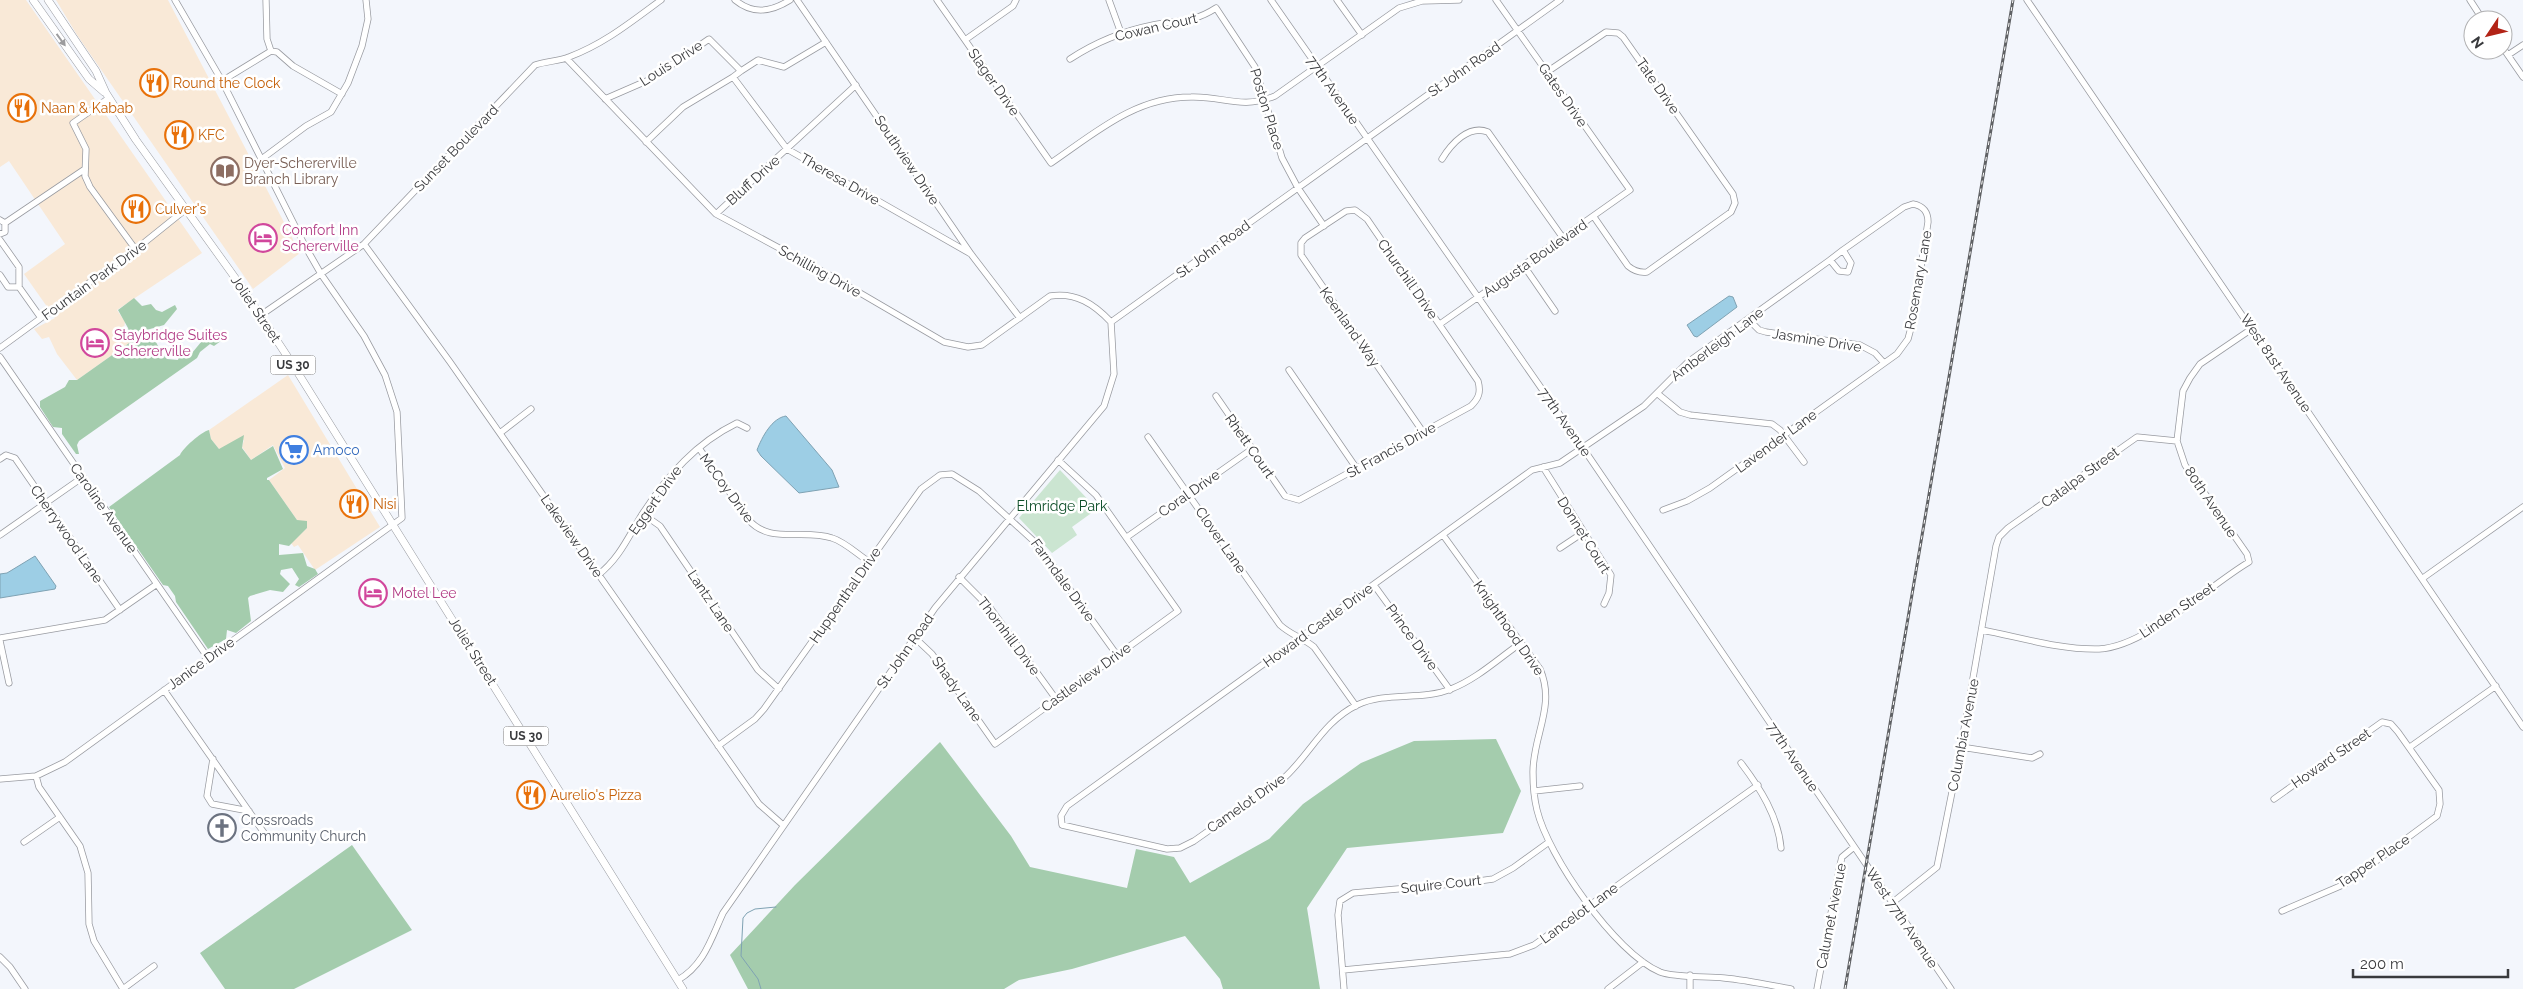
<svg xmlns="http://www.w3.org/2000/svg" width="2523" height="989" font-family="Raleway,sans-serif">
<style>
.commercial{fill:#f9e9d7}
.green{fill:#cbe5d1}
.forest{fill:#a4ccad}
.water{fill:#9dcee5;stroke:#7fa2b3}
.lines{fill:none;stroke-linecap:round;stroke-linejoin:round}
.stream{stroke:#7fa2b3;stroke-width:1}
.minor-casing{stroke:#999ba1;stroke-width:7}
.major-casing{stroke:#999ba1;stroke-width:8}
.minor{stroke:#fff;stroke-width:5.5}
.major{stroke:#fff;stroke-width:7}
.rail-casing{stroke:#5f6164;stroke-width:3}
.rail{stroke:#fff;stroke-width:1;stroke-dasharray:4;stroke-linecap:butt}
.oneway{fill:#9c9c9e}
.labels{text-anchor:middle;stroke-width:5;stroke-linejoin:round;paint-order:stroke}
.shield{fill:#fff;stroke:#747577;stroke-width:1}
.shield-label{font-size:12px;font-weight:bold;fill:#393a3d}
.street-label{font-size:14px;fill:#393a3d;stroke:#fff}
.food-label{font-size:14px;fill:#c56008;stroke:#fff;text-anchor:start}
.education-label{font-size:14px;fill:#785e54;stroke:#fff;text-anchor:start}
.hotel-label{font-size:14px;fill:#b23c85;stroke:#fff;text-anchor:start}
.shop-label{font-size:14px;fill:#366cbe;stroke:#fff;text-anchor:start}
.park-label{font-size:14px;fill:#0c4d27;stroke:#fff}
.worship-label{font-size:14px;fill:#5b616d;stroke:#fff;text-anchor:start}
</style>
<rect width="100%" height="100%" fill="#f3f6fc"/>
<path class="commercial" d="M 0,0 L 26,0 L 202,253 L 117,310 L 125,322 L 124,328 L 132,341 L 77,380 L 57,354 L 49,337 L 42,339 L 34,329 L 55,318 L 24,274 L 65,244 L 9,161 L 0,167 Z
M 56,0 L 168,0 L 300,253 L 253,289 L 77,35 Z
M 288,375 L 380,527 L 315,570 L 298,545 L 294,547 L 291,543 L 307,528 L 297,520 L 269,480 L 285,468 L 273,445 L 251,460 L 242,447 L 244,440 L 219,449 L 211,439 L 209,430 Z"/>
<path class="green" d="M 1060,470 L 1097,509 L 1072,527 L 1077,535 L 1052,553 L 1019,518 Z"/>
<path class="forest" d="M 134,298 L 142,306 L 151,304 L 156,310 L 162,312 L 175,305 L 177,309 L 164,325 L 143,331 L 144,335 L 156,342 L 162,354 L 167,359 L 178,360 L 179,355 L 186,351 L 192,353 L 211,330 L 225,334 L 225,338 L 214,346 L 210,344 L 200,352 L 197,358 L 79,441 L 77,445 L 79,454 L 76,454 L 62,434 L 62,428 L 53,427 L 40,407 L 40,401 L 65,387 L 69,380 L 77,380 L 132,341 L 128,328 L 118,310 Z
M 209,430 L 211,439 L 219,449 L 244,435 L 242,448 L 251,460 L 273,446 L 283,469 L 267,478 L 267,480 L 269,480 L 297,520 L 307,521 L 307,528 L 289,546 L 279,544 L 279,555 L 303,553 L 307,566 L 315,569 L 318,574 L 299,587 L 295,585 L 299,579 L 292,568 L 281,570 L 280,574 L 290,584 L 283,592 L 270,590 L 250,596 L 248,598 L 251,621 L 236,633 L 227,630 L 226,639 L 208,649 L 176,602 L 175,596 L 168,586 L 163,585 L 109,507 L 180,455 C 183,448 201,432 209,430 Z
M 1496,739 L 1521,791 L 1503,833 L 1347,848 L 1307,908 L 1320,989 L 1223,989 L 1220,979 L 1185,936 L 1072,969 L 1019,980 L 1004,989 L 748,989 L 730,955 L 795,885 L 940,742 L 1011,836 L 1030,867 L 1127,888 L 1136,849 L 1174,857 L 1190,883 L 1269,839 L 1303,804 L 1361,763 L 1414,741 Z
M 352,845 L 412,930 L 294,989 L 225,989 L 200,953 Z"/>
<path class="water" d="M 1729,296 L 1733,297 L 1737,307 L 1697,337 L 1694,336 L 1687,325 Z
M 786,416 L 832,470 L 839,487 L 799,493 L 761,456 L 757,450 C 762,437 772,418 786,416 Z
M 35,556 L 56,586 L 55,589 L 0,598 L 0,574 L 7,573 Z"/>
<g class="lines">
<path class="stream" d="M 761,989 L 758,979 L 741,956 L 743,918 L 747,913 L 755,909 L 776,907"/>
<defs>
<path id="minor" d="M 266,0 L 267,39 L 271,51 L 277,52 L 293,66 L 342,94
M 735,0 C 753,15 771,12 790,0
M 797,0 L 971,254 L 1020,318
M 937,0 L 1051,163 C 1095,133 1135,97 1191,97 C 1225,96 1240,110 1275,96 L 1399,8 L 1422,1 L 1459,0
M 1109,0 L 1121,33
M 1271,0 L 1583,448 L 1951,989
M 1337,0 L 1362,35
M 2027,0 L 2523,727
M 2470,0 L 2483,20
M 965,40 L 1013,6 L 1016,0
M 2503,48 L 2523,77
M 2508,55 L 2523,45
M 567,59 L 716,214 L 831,276 L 944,342 L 968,347 L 982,345 L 1050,296 C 1076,292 1094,304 1111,322
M 1070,59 C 1096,42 1123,31 1153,25 C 1178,20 1193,23 1216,8 L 1255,67 L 1282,158 L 1298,188 L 1324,226
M 741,71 L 758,60 L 784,67 L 826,42
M 1547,72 L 1606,32 L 1618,33 L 1623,37 L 1733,194 L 1735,203 L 1731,212 L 1647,272 C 1639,273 1634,271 1628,266 L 1594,217
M 222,81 L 271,51
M 109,98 L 73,123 L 86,149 L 85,176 L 90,187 L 136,250
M 605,99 L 651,79 L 709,39 L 741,71 L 733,77 L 787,149 L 971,254
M 96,110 L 108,108 L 117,110
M 646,142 L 683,107 L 733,77
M 263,158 L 306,126 L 331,112 L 348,83 L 362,46 L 368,19 L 366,0
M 1442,159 C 1451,144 1469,124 1488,132 L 1563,238
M 716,214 L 856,85
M 0,220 L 5,223 L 5,232 L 0,234
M 5,223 L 85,169
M 0,240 L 19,267 L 19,287
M 364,244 L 450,362 L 759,804 L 783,825
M 1830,260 L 1843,250
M 1524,266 L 1555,311
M 0,275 L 8,287 L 19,287 L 41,318
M 261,315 L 364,244 L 535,65 C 547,61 560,61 569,57 C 604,44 631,22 661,0
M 1748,319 L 1759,330 L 1766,332 L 1860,345 L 1875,353 L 1884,363
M 1111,322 L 1560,0
M 1440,324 L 1630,190 L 1496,0
M 0,348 L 145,242 L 186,209
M 0,357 L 208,658
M 1289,370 L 1357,469
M 1658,394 L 1680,412 L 1690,415 L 1772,424 L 1780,430 L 1804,462
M 1216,396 L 1285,496 L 1299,500 L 1471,406 C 1479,398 1481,392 1478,381 L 1367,219 L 1355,210 L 1346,211 L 1305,238 L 1301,243 L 1301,255 L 1423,432
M 500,433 L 531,409
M 1148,437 L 1280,625 C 1291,635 1303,638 1314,647 L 1356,706
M 699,448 L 748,519 C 769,545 803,528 832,538 C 845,542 857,554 868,561
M 0,459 L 6,455 L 15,458 L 120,610
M 1543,467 L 1611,575 L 1609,593 L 1604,604
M 643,514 L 660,526 L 758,670 L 779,689
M 0,535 L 83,477
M 1443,535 L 1540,669 C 1556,706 1533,735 1533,772 C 1533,784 1534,798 1537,810 C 1548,856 1615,953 1660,972 C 1676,978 1706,976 1724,978 C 1746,980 1769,985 1791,989
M 1127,537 L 1252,449
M 1560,548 L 1584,532
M 598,575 C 620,558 629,535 643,513 C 668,475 696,443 737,423 L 747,428
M 959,577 L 991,609 L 1056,699
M 2423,578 L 2523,507
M 1374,585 L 1450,690
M 1982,630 C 2019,637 2060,650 2099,649 C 2146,647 2208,586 2249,562 L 2247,554 L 2185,465 L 2177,441 L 2183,391 L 2190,378 L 2200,364 L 2253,328
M 914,637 L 932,654 L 995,744 L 1178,611 L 1096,495 L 1058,460
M 0,638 L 105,620 L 157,584
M 0,641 L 9,683
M 1521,643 C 1499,658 1477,679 1451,689 C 1421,701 1387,691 1357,705 C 1324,721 1310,754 1285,777 L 1194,841 L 1180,848 L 1167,849 L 1062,825 L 1061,816 L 1067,806 L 1532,470 L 1560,463 L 1644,406 L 1688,362 L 1830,260 L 1839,271 L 1848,272 L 1851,263 L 1843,250 L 1904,207 L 1913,204 C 1923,206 1928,211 1928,222 L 1912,324 L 1908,339 L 1897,354 L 1710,488 L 1687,501 L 1663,510
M 164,690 L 267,837
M 718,746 L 755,719 L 764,709 L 921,489 L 940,475 L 952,474 L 979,491 L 1038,545 L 1117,655
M 1961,747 L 2032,758 L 2040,754
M 2410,747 L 2496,686
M 213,759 L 207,796 L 212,804 L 249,811
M 1741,763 C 1760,788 1778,816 1781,848
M 36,776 L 39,787 L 80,846 L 88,873 L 89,924 L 94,941 L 123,989
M 0,779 L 36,776 L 65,762 L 402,518 L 397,412 L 385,375 L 364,336 L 321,274 L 305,246 L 222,81 L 175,0
M 1534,791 L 1580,786
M 2274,799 L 2382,722 L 2391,724 L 2398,732 L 2439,790 L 2440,804 L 2437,816 L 2345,884 L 2282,911
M 24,842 L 60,817
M 1892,903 L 1937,867 L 1961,747 L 1996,546 L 1999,537 L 2008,528 L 2137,437 L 2177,441
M 0,957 L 10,967 L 25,989
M 1343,970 L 1510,954 L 1534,945 L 1758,785
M 678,980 C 704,965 711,939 723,913 L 935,608 L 1104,406 L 1114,374 L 1111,322
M 123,989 L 154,966
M 1344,989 L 1338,915 L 1340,901 L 1353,893 L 1464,883 L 1493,879 L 1513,868 L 1549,842
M 1608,989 L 1643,962
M 1690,989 L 1690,975
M 1817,989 L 1840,865 L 1842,857 L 1854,847"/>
<path id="major" d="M 33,0 L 89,79 L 104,92
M 48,0 L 96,71 L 106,93 L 136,140 L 241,286 L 293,365 L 683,989"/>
</defs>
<use href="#minor" class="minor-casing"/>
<use href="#major" class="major-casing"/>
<use href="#minor" class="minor"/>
<use href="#major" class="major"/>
<defs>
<path id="rail" d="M 1845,989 L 2013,0"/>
</defs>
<use href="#rail" class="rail-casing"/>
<use href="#rail" class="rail"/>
</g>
<defs><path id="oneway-solid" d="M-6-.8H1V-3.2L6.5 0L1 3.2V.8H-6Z" transform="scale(1.25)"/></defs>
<use class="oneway" href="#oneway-solid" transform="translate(61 40) rotate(54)"/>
<defs>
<symbol id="restaurant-ring" viewBox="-11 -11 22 22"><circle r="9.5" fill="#fff" stroke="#e8710a" stroke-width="1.5"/><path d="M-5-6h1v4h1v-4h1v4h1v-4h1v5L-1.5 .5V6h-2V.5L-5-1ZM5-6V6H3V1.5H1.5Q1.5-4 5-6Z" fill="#e8710a"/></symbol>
<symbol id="library-ring" viewBox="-11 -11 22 22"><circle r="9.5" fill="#fff" stroke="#8d6e63" stroke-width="1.5"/><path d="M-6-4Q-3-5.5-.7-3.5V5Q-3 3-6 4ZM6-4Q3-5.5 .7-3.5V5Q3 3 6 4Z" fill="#8d6e63"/></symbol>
<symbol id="hotel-ring" viewBox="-11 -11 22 22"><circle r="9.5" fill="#fff" stroke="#d1479c" stroke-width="1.5"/><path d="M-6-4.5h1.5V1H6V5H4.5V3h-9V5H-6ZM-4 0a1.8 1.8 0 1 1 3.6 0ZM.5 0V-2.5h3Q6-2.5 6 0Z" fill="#d1479c"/></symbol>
<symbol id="supermarket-ring" viewBox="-11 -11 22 22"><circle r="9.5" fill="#fff" stroke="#3f7fe0" stroke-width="1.5"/><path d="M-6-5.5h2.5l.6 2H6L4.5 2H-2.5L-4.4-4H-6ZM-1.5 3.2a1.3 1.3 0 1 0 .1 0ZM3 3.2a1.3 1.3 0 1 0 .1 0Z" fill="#3f7fe0"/></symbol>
<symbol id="church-ring" viewBox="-11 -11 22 22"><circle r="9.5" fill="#fff" stroke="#6b7280" stroke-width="1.5"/><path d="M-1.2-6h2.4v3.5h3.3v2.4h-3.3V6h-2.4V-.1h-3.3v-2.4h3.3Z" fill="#6b7280"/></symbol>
</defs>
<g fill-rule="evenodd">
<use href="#restaurant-ring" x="138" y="67" width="32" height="32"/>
<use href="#restaurant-ring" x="6" y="92" width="32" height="32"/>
<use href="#restaurant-ring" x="163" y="119" width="32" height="32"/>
<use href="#library-ring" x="209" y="155" width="32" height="32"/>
<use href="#restaurant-ring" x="120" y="193" width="32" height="32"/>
<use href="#hotel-ring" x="247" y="222" width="32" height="32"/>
<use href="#hotel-ring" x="79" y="327" width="32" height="32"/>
<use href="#supermarket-ring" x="278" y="434" width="32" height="32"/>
<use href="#restaurant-ring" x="338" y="488" width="32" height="32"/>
<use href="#hotel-ring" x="357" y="577" width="32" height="32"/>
<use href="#restaurant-ring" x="515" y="779" width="32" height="32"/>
<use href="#church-ring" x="206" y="812" width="32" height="32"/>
</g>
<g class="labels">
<g class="shield">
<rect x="270.5" y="355.5" width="45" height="19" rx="4"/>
<rect x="503.5" y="726.5" width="45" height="19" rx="4"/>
</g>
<g class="shield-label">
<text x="293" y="369">US 30</text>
<text x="526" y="740">US 30</text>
</g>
<g class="street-label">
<text transform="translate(1156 27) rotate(-13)" y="5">Cowan Court</text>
<text transform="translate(671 63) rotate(-33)" y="5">Louis Drive</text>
<text transform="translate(1464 69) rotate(-35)" y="5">St John Road</text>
<text transform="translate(994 82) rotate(55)" y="5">Slager Drive</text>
<text transform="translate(1658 86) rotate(55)" y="5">Tate Drive</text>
<text transform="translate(1333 90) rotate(55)" y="5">77th Avenue</text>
<text transform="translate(1563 95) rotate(55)" y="5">Gates Drive</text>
<text transform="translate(1267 109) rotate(73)" y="5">Poston Place</text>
<text transform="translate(456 148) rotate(-46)" y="5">Sunset Boulevard</text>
<text transform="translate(907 160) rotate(56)" y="5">Southview Drive</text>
<text transform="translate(840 179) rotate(30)" y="5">Theresa Drive</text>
<text transform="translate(753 180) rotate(-42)" y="5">Bluff Drive</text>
<text transform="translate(1213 249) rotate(-36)" y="5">St. John Road</text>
<text transform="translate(1535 258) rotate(-35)" y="5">Augusta Boulevard</text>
<text transform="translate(820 271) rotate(29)" y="5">Schilling Drive</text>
<text transform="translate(1408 279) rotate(55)" y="5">Churchill Drive</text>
<text transform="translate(94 280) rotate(-36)" y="5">Fountain Park Drive</text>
<text transform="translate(1918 280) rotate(-80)" y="5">Rosemary Lane</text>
<text transform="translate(256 309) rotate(56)" y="5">Joliet Street</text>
<text transform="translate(1350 327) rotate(55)" y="5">Keenland Way</text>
<text transform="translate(1817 340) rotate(9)" y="5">Jasmine Drive</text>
<text transform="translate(1717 344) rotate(-37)" y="5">Amberleigh Lane</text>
<text transform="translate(2276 363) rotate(56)" y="5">West 81st Avenue</text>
<text transform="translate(1565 422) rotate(55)" y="5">77th Avenue</text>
<text transform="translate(1776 441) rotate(-36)" y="5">Lavender Lane</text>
<text transform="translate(1250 446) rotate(55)" y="5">Rhett Court</text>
<text transform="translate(1391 450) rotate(-29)" y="5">St Francis Drive</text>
<text transform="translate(2080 477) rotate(-36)" y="5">Catalpa Street</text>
<text transform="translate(727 488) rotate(54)" y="5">McCoy Drive</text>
<text transform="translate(1189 493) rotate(-35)" y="5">Coral Drive</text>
<text transform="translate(655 500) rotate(-55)" y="5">Eggert Drive</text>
<text transform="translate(2211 502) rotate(56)" y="5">80th Avenue</text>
<text transform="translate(104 508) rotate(55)" y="5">Caroline Avenue</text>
<text transform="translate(67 534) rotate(55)" y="5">Cherrywood Lane</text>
<text transform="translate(1584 535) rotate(58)" y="5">Donnet Court</text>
<text transform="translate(572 536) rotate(55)" y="5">Lakeview Drive</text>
<text transform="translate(1221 540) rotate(55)" y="5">Clover Lane</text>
<text transform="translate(1063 580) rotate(54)" y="5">Farmdale Drive</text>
<text transform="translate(845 595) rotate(-55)" y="5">Huppenthal Drive</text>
<text transform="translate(711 601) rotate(56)" y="5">Lantz Lane</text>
<text transform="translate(2177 610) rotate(-34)" y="5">Linden Street</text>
<text transform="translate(1318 625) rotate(-36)" y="5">Howard Castle Drive</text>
<text transform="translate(1509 628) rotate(55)" y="5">Knighthood Drive</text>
<text transform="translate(1009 636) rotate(53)" y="5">Thornhill Drive</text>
<text transform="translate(1412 637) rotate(54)" y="5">Prince Drive</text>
<text transform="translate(473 651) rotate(58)" y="5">Joliet Street</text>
<text transform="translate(905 651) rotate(-55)" y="5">St. John Road</text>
<text transform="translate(201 663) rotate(-36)" y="5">Janice Drive</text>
<text transform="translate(1086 677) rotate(-36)" y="5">Castleview Drive</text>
<text transform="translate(957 689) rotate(55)" y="5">Shady Lane</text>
<text transform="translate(1963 735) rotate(-79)" y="5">Columbia Avenue</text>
<text transform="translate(1793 757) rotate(56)" y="5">77th Avenue</text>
<text transform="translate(2331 758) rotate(-35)" y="5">Howard Street</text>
<text transform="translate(1246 803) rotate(-35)" y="5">Camelot Drive</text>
<text transform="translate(2373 861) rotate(-34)" y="5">Tapper Place</text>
<text transform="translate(1441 884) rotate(-6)" y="5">Squire Court</text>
<text transform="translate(1579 913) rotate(-36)" y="5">Lancelot Lane</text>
<text transform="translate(1831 916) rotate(-79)" y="5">Calumet Avenue</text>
<text transform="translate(1902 918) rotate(56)" y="5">West 77th Avenue</text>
</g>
<g class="food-label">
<text x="173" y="88">Round the Clock</text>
<text x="41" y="113">Naan &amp; Kabab</text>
<text x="198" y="140">KFC</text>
<text x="155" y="214">Culver's</text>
<text x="373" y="509">Nisi</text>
<text x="550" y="800">Aurelio's Pizza</text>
</g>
<g class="education-label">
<text x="244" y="168">Dyer-Schererville<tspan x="244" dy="16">Branch Library</tspan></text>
</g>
<g class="hotel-label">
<text x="282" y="235">Comfort Inn<tspan x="282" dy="16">Schererville</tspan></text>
<text x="114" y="340">Staybridge Suites<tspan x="114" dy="16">Schererville</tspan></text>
<text x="392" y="598">Motel Lee</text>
</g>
<g class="shop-label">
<text x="313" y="455">Amoco</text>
</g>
<g class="park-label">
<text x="1062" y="511">Elmridge Park</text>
</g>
<g class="worship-label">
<text x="241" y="825">Crossroads<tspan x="241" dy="16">Community Church</tspan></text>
</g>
</g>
<g transform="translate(2488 35) rotate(235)"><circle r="24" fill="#ffffff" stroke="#b0b0b1"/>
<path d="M0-4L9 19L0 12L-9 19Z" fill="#b22316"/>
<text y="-8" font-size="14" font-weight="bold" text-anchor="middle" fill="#393a3d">N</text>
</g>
<path d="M2353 969v8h155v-8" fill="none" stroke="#393a3d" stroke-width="2.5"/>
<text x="2360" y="969" font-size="15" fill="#393a3d" stroke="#ffffff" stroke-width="4" paint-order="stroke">200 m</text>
</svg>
